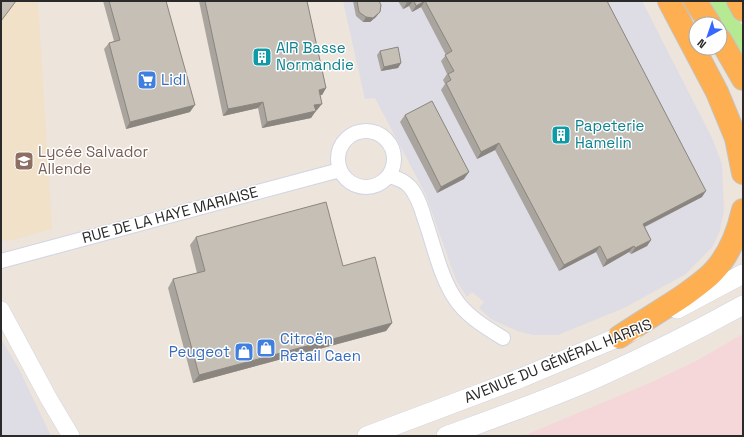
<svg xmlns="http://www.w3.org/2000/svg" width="744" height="437" font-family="'Space Grotesk',sans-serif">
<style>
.industrial{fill:#dedce5}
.education{fill:#f1e1c8}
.medical{fill:#f5d7da}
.green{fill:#b5e992}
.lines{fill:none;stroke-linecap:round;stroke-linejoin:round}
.minor-casing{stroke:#d0d5e4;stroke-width:16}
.tertiary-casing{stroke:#d0d5e4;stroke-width:18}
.secondary-casing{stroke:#d0d5e4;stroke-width:20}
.trunk-casing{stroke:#c3c3c3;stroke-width:24}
.minor{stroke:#fff;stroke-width:14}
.tertiary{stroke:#fff;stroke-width:17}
.secondary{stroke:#fff;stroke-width:19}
.trunk{stroke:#feaf52;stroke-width:22}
.wall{fill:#a9a49d}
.shaded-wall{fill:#8a867f}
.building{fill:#c5bfb6;stroke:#8a867f}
.labels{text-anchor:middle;stroke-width:3;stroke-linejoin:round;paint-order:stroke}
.culture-label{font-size:15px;fill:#0d838f;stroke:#fff;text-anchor:start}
.shop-label{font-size:15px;fill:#366cbe;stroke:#fff;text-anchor:start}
.education-label{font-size:15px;fill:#785e54;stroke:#fff;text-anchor:start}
.street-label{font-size:15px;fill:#2a2a2a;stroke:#fff}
</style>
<rect width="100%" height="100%" fill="#ede4db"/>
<path class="industrial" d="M 343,1 L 642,1 L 712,138 L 722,164 L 724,210 L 720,230 L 713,246 L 686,274 L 624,308 L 558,335 L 533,335 L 517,331 L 491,319 L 479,308 L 484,302 L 472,292 L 467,297 L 456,280 L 426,195 L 375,98 L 365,99 Z
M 1,339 L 18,367 L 51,436 L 1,436 Z"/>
<path class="education" d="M 1,1 L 38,1 L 52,229 L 9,241 L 1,240 Z"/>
<path class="medical" d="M 743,334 L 743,436 L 523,436 L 652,382 L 696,361 Z"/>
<path class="green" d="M 709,1 L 728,1 L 743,27 L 743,60 Z"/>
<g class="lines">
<defs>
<path id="minor" d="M338 159a28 28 0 1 1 56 0a28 28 0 1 1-56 0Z
M 389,176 C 397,178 405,181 410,187 C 418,196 422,210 425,220 C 434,246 440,275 454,297 C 465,315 485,327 503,338
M 1,261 L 340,170"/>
<path id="tertiary" d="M 1,310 L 49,399 L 71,436"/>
<path id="secondary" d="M 677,309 L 743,274
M 367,436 L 521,378 L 633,331
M 446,436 C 498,417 549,399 599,377 C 648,355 696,331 743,305"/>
<path id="trunk" d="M 669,1 L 717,92 L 736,138 L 743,173
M 695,1 L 710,24
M 738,1 L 743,10
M 720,39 L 743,79
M 619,337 C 640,323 662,310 683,296 C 694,288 706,280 714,271 C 730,254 738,232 743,210"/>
</defs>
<use href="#minor" class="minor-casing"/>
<use href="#tertiary" class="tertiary-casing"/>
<use href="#secondary" class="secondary-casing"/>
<use href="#trunk" class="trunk-casing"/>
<use href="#minor" class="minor"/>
<use href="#tertiary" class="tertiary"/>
<use href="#secondary" class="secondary"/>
<use href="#trunk" class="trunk"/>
</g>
<path class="wall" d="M 103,1 L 166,1 L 190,112 L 126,129 L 104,49 L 109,43 L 114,41 Z
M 199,1 L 307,1 L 326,88 L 322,95 L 320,95 L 317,110 L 315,111 L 311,118 L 262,128 L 258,108 L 223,116 Z
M 353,1 L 379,1 L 376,17 L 370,22 L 363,22 L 356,16 Z
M 398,1 L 607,1 L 702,197 L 645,227 L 651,240 L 647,246 L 631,254 L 629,252 L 603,267 L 596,252 L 559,271 L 495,150 L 477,159 L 441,90 L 445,84 L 443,80 L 447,74 L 441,61 L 446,55 L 421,7 L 412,12 L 409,6 L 403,9 Z
M 380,51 L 401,63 L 398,68 L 381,71 L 377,55 Z
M 405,115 L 464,179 L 437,193 L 400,122 Z
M 196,237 L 392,323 L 386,331 L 193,383 L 168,288 L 173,279 L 197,273 L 190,245 Z"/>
<path class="shaded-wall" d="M 411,1 L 413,1 L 409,6 L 403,9 L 407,3 Z
M 425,1 L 421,7 L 412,12 L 416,6 Z
M 380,12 L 376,17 L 370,22 L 363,22 L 366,17 Z
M 401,63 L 398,68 L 381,71 L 384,67 Z
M 326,88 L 322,95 L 314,96 L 319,90 Z
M 263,102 L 258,108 L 223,116 L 228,109 Z
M 322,104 L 317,110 L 310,112 L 314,105 Z
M 195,105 L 190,112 L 126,129 L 130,122 Z
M 316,111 L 311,118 L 262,128 L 267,122 Z
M 499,143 L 495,150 L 477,159 L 481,152 Z
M 469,172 L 464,179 L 437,193 L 441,187 Z
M 706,191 L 702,197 L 638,230 L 643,224 Z
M 651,240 L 647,246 L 631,254 L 635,248 Z
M 600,246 L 596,252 L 559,271 L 564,265 Z
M 634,246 L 629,252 L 603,267 L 607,260 Z
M 392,323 L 386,331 L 193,383 L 199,375 Z"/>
<path class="building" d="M 1,1 L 16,1 L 1,21 Z
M 109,1 L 166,1 L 195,105 L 130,122 L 109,43 L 120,40 Z
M 205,1 L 307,1 L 326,88 L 319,90 L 322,104 L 314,105 L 316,111 L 267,122 L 263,102 L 228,109 Z
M 357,1 L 379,1 L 381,5 L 380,12 L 373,18 L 366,17 L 359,12 Z
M 406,1 L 411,1 L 407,3 Z
M 414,1 L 425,1 L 416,6 Z
M 425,1 L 607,1 L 706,191 L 643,224 L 651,240 L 635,248 L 634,246 L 607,260 L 600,246 L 564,265 L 499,143 L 481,152 L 446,83 L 451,80 L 448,74 L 454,71 L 445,55 L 452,51 Z
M 398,47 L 401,63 L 384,67 L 380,51 Z
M 432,101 L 469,172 L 441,187 L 405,115 Z
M 326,202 L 343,266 L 375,257 L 392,323 L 199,375 L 173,279 L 205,271 L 196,237 Z"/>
<defs>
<symbol id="building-square" viewBox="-11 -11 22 22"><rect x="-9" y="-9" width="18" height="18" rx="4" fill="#0f9aa8" stroke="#fff"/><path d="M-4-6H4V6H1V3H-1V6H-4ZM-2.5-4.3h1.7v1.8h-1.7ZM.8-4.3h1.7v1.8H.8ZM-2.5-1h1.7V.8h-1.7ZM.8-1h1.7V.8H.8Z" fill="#fff"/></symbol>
<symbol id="supermarket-square" viewBox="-11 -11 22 22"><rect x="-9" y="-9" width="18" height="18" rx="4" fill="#3f7fe0" stroke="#fff"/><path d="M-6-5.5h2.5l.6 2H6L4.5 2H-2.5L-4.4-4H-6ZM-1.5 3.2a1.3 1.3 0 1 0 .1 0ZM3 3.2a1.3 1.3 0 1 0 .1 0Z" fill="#fff"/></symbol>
<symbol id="school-square" viewBox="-11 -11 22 22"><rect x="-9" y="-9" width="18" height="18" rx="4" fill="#8d6e63" stroke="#fff"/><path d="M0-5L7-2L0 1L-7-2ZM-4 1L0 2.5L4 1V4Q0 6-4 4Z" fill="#fff"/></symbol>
<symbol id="shop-square" viewBox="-11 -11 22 22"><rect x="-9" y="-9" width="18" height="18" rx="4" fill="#3f7fe0" stroke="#fff"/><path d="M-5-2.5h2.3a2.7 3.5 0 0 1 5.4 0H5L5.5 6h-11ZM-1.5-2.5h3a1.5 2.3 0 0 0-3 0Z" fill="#fff"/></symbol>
</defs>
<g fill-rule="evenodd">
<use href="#building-square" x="251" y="46" width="22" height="22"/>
<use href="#supermarket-square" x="136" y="69" width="22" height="22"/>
<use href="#building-square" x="550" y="124" width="22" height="22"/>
<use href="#school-square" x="13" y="150" width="22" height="22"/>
<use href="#shop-square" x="255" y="337" width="22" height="22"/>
<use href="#shop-square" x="233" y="341" width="22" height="22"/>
</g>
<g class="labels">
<g class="culture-label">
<text x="276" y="53">AIR Basse<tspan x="276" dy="17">Normandie</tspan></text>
<text x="575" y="131">Papeterie<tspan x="575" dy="17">Hamelin</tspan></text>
</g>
<g class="shop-label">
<text x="161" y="85">Lidl</text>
<text x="280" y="344">Citroën<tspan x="280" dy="17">Retail Caen</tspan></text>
<text x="230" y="357" text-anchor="end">Peugeot</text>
</g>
<g class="education-label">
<text x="38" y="157">Lycée Salvador<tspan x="38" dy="17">Allende</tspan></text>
</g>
<g class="street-label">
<text transform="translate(170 215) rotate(-15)" y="5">RUE DE LA HAYE MARIAISE</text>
<text transform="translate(558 361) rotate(-22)" y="5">AVENUE DU GÉNÉRAL HARRIS</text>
</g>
</g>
<rect width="744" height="437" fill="none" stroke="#2a2a2a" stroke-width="4"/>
<g transform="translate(708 36) rotate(220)"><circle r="19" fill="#ffffff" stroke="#aaaaaa"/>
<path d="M0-3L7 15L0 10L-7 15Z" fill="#3668ff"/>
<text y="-6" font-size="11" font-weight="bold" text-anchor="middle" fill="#2a2a2a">N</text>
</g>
</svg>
